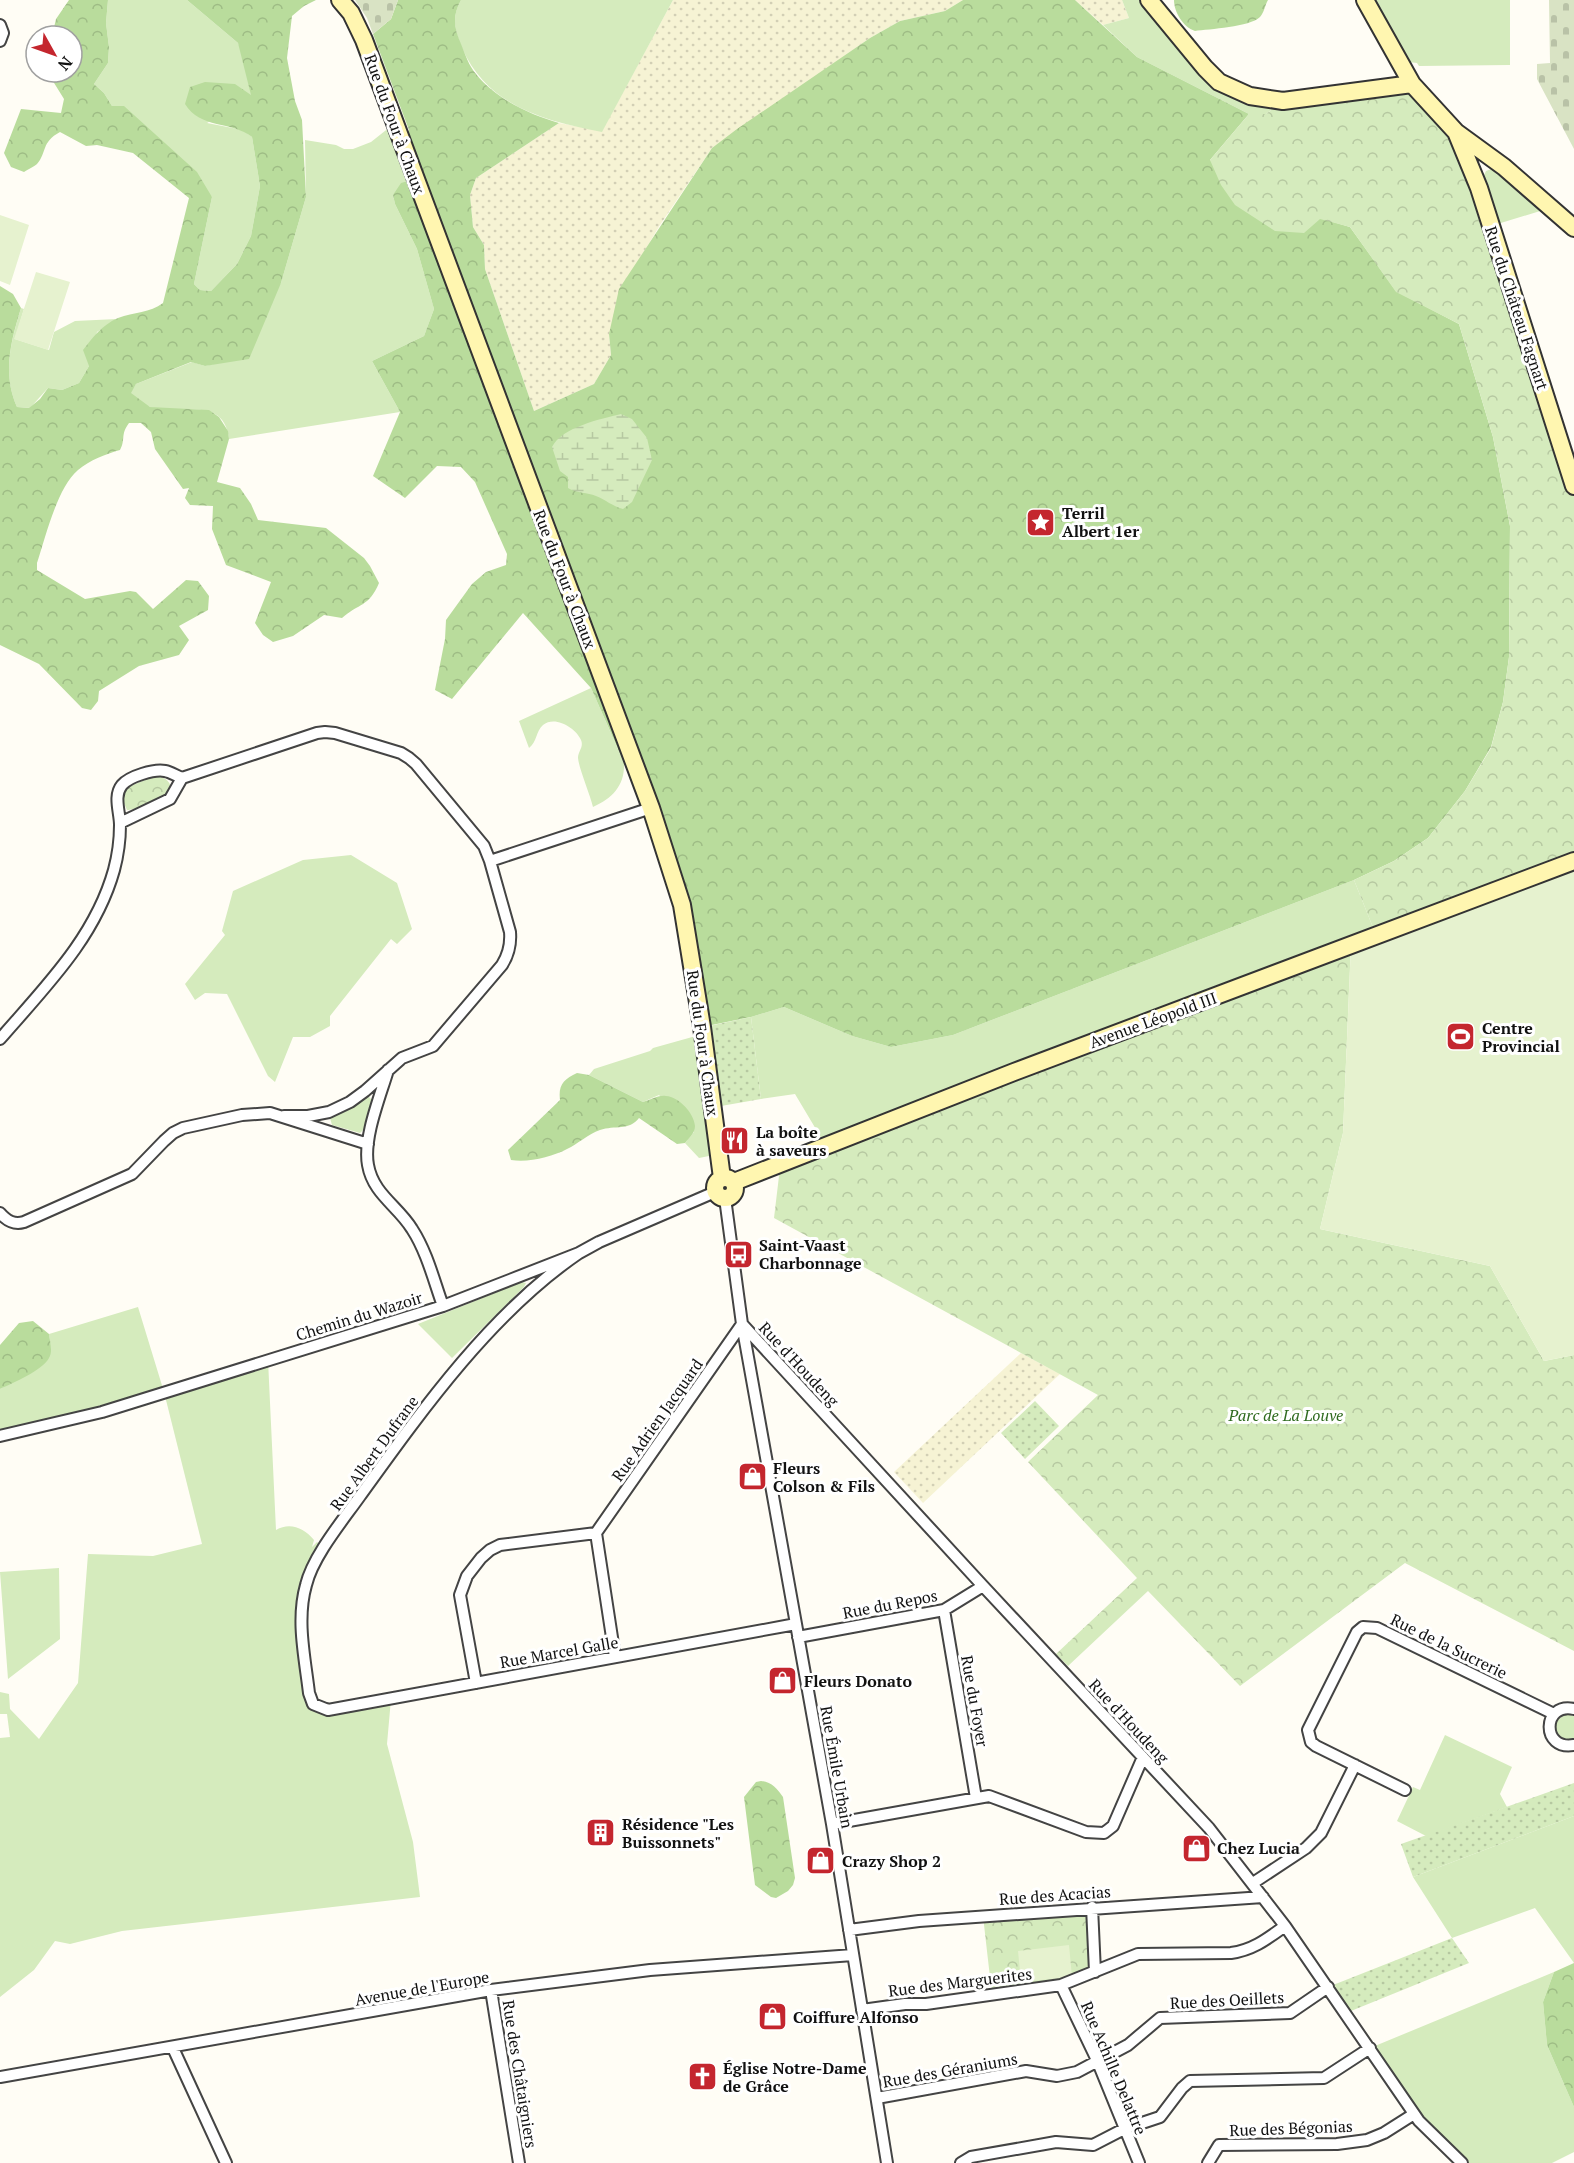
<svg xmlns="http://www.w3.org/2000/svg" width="1574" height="2163" font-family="'PT Serif',serif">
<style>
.farmland{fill:url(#farmland-dots)}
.grass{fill:#d5ebbd}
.forest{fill:url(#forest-crowns)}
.wetland{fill:url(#wetland-marsh)}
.cemetery{fill:url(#cemetery-stones)}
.park{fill:url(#park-crowns)}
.garden{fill:url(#garden-dots)}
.pitch{fill:#e6f2cf}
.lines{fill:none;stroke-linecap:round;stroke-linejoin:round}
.street-casing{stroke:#444;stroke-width:14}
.secondary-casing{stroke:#333;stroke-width:20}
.street{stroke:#fff;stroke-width:10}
.secondary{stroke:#fff6b0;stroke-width:16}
.labels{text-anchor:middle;stroke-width:6;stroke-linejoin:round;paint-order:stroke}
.street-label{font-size:16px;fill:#111;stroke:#fff}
.poi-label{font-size:16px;font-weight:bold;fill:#111;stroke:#fff;text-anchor:start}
.park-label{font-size:16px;font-style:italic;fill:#2f6b1f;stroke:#fff}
</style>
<defs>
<pattern id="farmland-dots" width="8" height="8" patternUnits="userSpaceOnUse" patternTransform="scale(1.5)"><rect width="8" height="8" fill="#f6f3d4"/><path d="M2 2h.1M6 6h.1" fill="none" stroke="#d2cfb5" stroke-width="1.8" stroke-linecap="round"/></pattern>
<pattern id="forest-crowns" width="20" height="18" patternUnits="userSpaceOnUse" patternTransform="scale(1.5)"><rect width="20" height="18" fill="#b9dc9c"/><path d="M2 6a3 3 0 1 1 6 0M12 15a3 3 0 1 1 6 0" fill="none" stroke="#9ebc85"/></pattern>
<pattern id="wetland-marsh" width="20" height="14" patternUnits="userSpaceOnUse" patternTransform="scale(1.5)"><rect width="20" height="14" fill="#d5ebbd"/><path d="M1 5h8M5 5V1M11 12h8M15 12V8" fill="none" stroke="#b6c8a1"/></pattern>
<pattern id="cemetery-stones" width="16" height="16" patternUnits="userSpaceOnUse" patternTransform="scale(1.5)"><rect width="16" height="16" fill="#d9e3c4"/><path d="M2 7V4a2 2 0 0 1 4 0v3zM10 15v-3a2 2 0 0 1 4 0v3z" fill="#b9c2a7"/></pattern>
<pattern id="park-crowns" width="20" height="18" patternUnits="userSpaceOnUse" patternTransform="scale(1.5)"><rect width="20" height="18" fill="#d5ebbd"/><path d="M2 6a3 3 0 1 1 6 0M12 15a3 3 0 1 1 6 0" fill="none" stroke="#b6c8a1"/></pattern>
<pattern id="garden-dots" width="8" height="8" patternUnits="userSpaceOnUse" patternTransform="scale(1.5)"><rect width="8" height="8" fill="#d5ebbd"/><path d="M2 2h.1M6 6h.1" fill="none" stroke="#b6c8a1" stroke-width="1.8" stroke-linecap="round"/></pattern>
</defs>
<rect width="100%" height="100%" fill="#fffdf5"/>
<path class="farmland" d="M 673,0 L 963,0 L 945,11 L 900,21 L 870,38 L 712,148 L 660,225 L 642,255 L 609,334 L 611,355 L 594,384 L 534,411 L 485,269 L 484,245 L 473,227 L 470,195 L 476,178 L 559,123 L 602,131 Z
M 1075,0 L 1122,0 L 1129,18 L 1103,25 Z
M 1021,1353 L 1060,1374 L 923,1503 L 894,1472 Z"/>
<path class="grass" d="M 108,0 L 187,0 L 238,43 L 241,49 L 252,96 L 207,123 L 243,130 L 252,137 L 260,186 L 251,236 L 237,264 L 211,291 L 200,290 L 194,284 L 212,197 L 112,106 L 104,93 L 94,84 L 108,63 L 109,47 L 106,23 Z
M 461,0 L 673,0 L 602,132 C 545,121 488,107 462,48 C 455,31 451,17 461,0 Z
M 1122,0 L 1149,0 L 1220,82 L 1283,101 L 1266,114 L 1249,114 L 1137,57 L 1103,25 L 1129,18 Z
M 1365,0 L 1510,0 L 1510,65 L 1419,66 L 1417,63 L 1409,62 Z
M 395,123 L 415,179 L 393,195 L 395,204 L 417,249 L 434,309 L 424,336 L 372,361 L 400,412 L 229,439 C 224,394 178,416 150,407 C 143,405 136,398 130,393 L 136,384 L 192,362 L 205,366 L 222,362 L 281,283 L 306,197 L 305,140 L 336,145 L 344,149 L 353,149 L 371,142 Z
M 1491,169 L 1497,170 L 1550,208 L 1491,226 L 1482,179 L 1486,171 Z
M 21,308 L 24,309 L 15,339 L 49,350 L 54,332 L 75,321 L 117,319 L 97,332 L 89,366 L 79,383 L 62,390 L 48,388 L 30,408 L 17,407 C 2,373 11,342 21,308 Z
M 591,688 L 624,763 C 625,785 613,798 593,807 C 590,794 579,769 578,758 C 578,751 584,747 581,740 C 576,728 555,715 543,725 C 536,731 537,742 529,748 L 519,721 Z
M 351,855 L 397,883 L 412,929 L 397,944 L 391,939 L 330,1016 L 330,1026 L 310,1037 L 293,1037 L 275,1082 L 268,1076 L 227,994 L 205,993 L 195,1000 L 185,984 L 225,935 L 222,931 L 233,891 L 303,860 Z
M 1354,880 L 1376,935 L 826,1146 L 795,1094 L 761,1099 L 751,1017 L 784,1007 L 852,1036 L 891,1047 L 953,1035 Z
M 703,1034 L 719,1154 L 699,1158 L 685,1143 L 694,1132 L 659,1095 L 643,1102 L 589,1075 L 594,1069 L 650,1051 L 653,1048 Z
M 368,1096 L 372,1100 L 365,1128 L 360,1133 L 332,1125 L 330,1118 Z
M 522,1282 L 526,1283 L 524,1287 L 452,1358 L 418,1324 Z
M 138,1307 L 164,1392 L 268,1360 L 276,1530 C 290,1522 304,1528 314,1540 L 312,1547 L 317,1542 L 324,1548 L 302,1600 L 309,1693 L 319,1708 L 391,1699 L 387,1744 L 413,1842 L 420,1897 L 122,1931 L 70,1944 L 55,1941 L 34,1970 L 0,1997 L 0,1738 L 10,1737 L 7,1714 L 0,1714 L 0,1692 L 9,1694 L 10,1709 L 39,1739 L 78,1683 L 88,1554 L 153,1556 L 202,1544 L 164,1392 L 0,1436 L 0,1389 L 32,1372 L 51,1350 L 49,1334 Z
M 59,1568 L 60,1639 L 8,1679 L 0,1572 Z
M 1566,1714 L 1574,1716 L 1574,1738 C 1566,1741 1560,1740 1556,1733 L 1556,1721 Z
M 1445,1735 L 1512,1767 L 1500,1794 L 1507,1807 L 1426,1836 L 1397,1821 L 1413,1787 L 1420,1790 Z
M 1574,1816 L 1574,1963 L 1535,1908 L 1452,1938 L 1413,1877 Z
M 1554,1972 L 1543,2002 L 1547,2045 L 1574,2107 L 1574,2152 L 1552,2163 L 1462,2163 L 1424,2127 L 1370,2048 Z"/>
<path class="forest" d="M 69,0 L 108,0 L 106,23 L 109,47 L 108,63 L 94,84 L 104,93 L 112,106 L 124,106 L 197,172 L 212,197 L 194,284 L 200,290 L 211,291 L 237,264 L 251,236 L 260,186 L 252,137 C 232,121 200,129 185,104 L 190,87 L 205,82 L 235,84 L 251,95 L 238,43 L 187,0 L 316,0 L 304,6 L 292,16 L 287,58 L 295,101 L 302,120 L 306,197 L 281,283 L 249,359 L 205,366 L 191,362 L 136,384 L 131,393 L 150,407 L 209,410 L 219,417 L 228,431 L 229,439 L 217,482 L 240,488 L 251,504 L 258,520 L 326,528 L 364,558 L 370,566 L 379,583 C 369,607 359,603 342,618 L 324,615 L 293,636 L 273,642 L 263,635 L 255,623 L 271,582 L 226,565 L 212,529 L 213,506 L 190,505 L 185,498 L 189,488 L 183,489 L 155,449 L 151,432 L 141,423 L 129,423 C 120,435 126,439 120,450 C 106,454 90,460 78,470 C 57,488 46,536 37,563 L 37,570 L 85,599 L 130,591 L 136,592 L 153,609 L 186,580 L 198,581 L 209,596 L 208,610 L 179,626 L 189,640 L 179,655 L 139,666 L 99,691 L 98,701 L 91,710 L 82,708 L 39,664 L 0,645 L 0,286 L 13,294 L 21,308 C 11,341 2,373 17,407 L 29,408 L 40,399 L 48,388 L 62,390 L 79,383 L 89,366 L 83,350 C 93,337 102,325 118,318 C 134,312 150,313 163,303 L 189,198 L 133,153 L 97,145 L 86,146 L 60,132 C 41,142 47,153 37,164 C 34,167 28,169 24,172 L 11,167 L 4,153 L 21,109 L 61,113 L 64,99 L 51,78 L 51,72 L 72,72 L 72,36 L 52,36 L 56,19 Z
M 398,0 L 461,0 C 452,16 454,28 461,44 C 465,54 469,66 476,74 C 496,99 529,114 559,123 L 476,178 L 470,195 L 473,227 L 484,245 L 485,269 L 534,411 L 594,384 L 611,355 L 609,334 L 619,289 L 712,148 L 737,129 L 870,38 L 900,21 L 945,11 L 963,0 L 1075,0 L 1137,57 L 1249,114 L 1210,160 L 1320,218 L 1350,227 L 1396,291 L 1459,324 L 1493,437 L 1510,526 L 1509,657 L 1503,702 L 1491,747 L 1465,791 L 1428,838 L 1394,861 L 1354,880 L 953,1035 L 891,1047 L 852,1036 L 784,1007 L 751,1017 L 702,1027 L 682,905 L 645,810 L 591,688 L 523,613 L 452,699 L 435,690 L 445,639 L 446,620 L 472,584 L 486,572 L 506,565 L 507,554 L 475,482 L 461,467 L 437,466 L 405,498 L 373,476 L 400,412 L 372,361 L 424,336 L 434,309 L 417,249 L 395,204 L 393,195 L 401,183 L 415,179 L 403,144 L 409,130 L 373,34 L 391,19 Z
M 1174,0 L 1268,0 C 1265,5 1264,13 1260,17 C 1250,27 1209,29 1195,31 C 1183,27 1174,12 1174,0 Z
M 577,1073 L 589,1075 L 643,1102 C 651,1100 657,1095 666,1096 C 679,1097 694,1113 695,1126 C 695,1133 689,1138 685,1143 L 677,1144 L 639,1118 C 629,1131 615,1125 600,1130 C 588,1134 578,1144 567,1149 C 552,1157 528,1163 511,1160 L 508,1150 L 560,1100 C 558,1085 564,1079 577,1073 Z
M 33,1321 L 49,1334 C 50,1342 53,1351 49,1358 C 43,1370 13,1383 0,1389 L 0,1345 L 19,1323 Z
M 761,1781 C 772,1782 777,1789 783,1797 L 795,1878 L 793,1885 L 788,1891 L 776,1898 L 771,1897 L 755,1885 L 744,1797 L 756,1782 Z
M 1574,1963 L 1574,2107 L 1547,2045 L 1543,2002 L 1554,1972 Z"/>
<path class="wetland" d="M 621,414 L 632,419 L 647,438 L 652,460 L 632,502 L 623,509 C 612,506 606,500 596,496 C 587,492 578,494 568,488 L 568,477 L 560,471 L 552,447 C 562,427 601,419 621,414 Z"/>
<path class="cemetery" d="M 355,0 L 398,0 L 391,19 L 373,34 L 367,18 Z
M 1549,0 L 1574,0 L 1574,149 L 1537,79 L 1537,64 L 1550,63 Z"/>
<path class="park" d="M 1412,84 L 1456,132 L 1574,486 L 1574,861 L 1376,935 L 1354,880 L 1394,861 L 1428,838 L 1465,791 L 1491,748 L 1503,702 L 1509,657 L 1510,526 L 1493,437 L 1459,324 L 1396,292 L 1350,227 L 1320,219 L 1304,233 L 1275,231 L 1235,205 L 1221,185 L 1210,160 L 1249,114 L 1266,114 L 1283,101 Z
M 154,776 C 164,775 176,784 168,794 C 163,800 135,810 127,810 L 122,799 L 126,788 Z
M 1351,944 L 1343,1133 L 1320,1229 L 1490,1266 L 1544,1361 L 1574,1355 L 1574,1651 L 1405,1563 L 1240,1686 L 1148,1591 L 1068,1666 L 1056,1654 L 1137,1578 L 1028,1462 L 1098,1395 L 774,1218 L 779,1176 L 776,1166 Z
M 1092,1907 L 1095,1972 L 1061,1985 L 992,1995 L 983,1916 Z"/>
<path class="garden" d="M 751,1017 L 761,1099 L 721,1106 L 709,1026 Z
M 1035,1401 L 1059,1426 L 1025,1459 L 1001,1433 Z
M 1574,1783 L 1574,1816 L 1413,1877 L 1401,1844 Z
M 1452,1938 L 1469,1963 L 1346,2013 L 1328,1987 Z"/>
<path class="pitch" d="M 0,215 L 29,225 L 10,285 L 0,281 Z
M 36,272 L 70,282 L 48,350 L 14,339 Z
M 1574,861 L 1574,1355 L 1544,1361 L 1490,1266 L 1320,1229 L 1343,1133 L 1351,944 Z
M 1069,1945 L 1072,1977 L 1021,1982 L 1018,1951 Z"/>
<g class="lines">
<defs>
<path id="street" d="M 0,25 L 3,33 L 0,41
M 120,823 L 170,799 L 182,778
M 490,861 L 651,808
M 0,1039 C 45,987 95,938 114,870 C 118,855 120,840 120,825 C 120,812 113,796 122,785 C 130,776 154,769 165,771 C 171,772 176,776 182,778 L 317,733 L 325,732 L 335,733 L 401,753 L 409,758 L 416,764 L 484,846 L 490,861 L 510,932 C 511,944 509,954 502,965 L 433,1046 L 402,1058 L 365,1091 L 350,1102 L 329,1112 L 308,1116 L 284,1116
M 388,1070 C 380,1097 363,1138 368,1165 C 373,1194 398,1206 412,1229 C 427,1252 434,1281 443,1306
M 725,1198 L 742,1324 L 832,1824 L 887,2163
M 0,1213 C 7,1221 14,1225 24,1222 L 132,1174 L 164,1141 L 173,1133 L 183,1128 L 242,1115 L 270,1113 L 368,1144
M 579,1253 C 491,1313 422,1410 360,1496 C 343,1520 313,1556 306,1585 C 296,1620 305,1658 309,1693 L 313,1704 L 328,1710 L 796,1624
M 742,1324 L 983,1586 L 1209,1828 L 1285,1926 L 1419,2121 L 1462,2163
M 0,1436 L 102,1412 L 443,1306 L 579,1253 L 599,1242 L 715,1192
M 596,1533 L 742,1324
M 596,1533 L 615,1657
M 944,1610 L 976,1798
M 798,1637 L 944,1610 L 983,1586
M 476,1683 L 460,1595 L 467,1576 L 481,1558 L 490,1550 L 500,1545 L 596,1533
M 1574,1709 C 1542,1702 1541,1751 1574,1745
M 1405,1790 L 1316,1746 L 1311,1742 L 1308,1730 L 1357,1632 L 1363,1627 L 1377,1628 L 1554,1714
M 832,1824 L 989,1796 L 1086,1832 L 1104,1833 L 1113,1826 L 1143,1757
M 1253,1883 L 1306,1848 L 1321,1833 L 1355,1765
M 1092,1907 L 1095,1972
M 849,1930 L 919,1921 L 1263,1897
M 1061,1985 L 1097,2060 L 1139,2163
M 491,1990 L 519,2163
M 862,2010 L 905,2004 L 926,2004 L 1061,1985 L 1138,1954 L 1231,1953 C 1253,1950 1267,1939 1285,1926
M 173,2048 L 226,2163
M 0,2077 L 491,1990 L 650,1970 L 853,1955
M 877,2098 L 1026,2071 L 1057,2076 L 1077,2072 L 1128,2045 L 1160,2018 L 1290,2013 L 1328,1987
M 961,2163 L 971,2157 L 1056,2142 L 1093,2145 L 1124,2129 L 1160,2117 L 1182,2088 L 1190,2081 L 1324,2078 L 1370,2048
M 1208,2163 L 1219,2145 L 1337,2144 L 1367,2140 L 1384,2133 L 1414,2114"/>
<path id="secondary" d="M 340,0 L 351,13 L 364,40 L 651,808 L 682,905 L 702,1027 L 722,1178
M 1149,0 L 1205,68 L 1219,82 L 1250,96 L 1283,101 L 1412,84
M 1365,0 L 1412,84 L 1456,132 L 1504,167 L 1574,228
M 1456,132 L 1479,188 L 1574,486
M715 1188a10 10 0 1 1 20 0a10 10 0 1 1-20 0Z
M 734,1182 L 1014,1072 L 1574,861"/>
</defs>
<use href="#street" class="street-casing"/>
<use href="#secondary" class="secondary-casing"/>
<use href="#street" class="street"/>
<use href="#secondary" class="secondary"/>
</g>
<defs>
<symbol id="sight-square" viewBox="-11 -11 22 22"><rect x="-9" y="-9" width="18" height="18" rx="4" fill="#c4262e" stroke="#fff"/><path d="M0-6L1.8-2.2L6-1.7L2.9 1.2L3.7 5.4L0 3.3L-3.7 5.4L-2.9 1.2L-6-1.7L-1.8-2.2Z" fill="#fff"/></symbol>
<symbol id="stadium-square" viewBox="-11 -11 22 22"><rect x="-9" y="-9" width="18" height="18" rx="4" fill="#c4262e" stroke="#fff"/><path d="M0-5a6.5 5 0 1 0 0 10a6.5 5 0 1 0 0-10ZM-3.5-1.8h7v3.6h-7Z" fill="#fff"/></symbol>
<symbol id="restaurant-square" viewBox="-11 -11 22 22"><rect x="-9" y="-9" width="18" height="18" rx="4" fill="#c4262e" stroke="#fff"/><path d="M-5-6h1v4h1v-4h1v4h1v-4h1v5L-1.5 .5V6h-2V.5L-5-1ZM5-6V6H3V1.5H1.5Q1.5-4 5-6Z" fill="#fff"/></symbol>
<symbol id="bus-square" viewBox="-11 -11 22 22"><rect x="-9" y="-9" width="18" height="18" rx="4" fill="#c4262e" stroke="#fff"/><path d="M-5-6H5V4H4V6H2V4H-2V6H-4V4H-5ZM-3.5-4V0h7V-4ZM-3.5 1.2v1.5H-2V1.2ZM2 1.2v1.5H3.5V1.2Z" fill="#fff"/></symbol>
<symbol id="shop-square" viewBox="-11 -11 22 22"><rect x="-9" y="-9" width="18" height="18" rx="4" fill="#c4262e" stroke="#fff"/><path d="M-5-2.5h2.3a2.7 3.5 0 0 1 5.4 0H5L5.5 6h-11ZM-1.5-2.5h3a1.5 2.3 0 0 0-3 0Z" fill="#fff"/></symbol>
<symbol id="building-square" viewBox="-11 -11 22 22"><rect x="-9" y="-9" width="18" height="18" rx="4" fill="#c4262e" stroke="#fff"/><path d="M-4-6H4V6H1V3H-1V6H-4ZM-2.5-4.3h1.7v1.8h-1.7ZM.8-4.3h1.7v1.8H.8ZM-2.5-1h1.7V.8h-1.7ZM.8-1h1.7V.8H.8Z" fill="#fff"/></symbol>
<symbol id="church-square" viewBox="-11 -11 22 22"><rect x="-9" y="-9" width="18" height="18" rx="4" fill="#c4262e" stroke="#fff"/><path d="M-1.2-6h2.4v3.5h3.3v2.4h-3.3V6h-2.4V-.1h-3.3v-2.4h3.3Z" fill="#fff"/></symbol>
</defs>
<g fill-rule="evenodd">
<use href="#sight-square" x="1024" y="506" width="33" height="33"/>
<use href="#stadium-square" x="1444" y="1020" width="33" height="33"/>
<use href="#restaurant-square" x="718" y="1124" width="33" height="33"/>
<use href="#bus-square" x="722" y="1238" width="33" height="33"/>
<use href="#shop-square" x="736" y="1460" width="33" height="33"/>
<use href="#shop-square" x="766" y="1664" width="33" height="33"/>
<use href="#building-square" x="584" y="1816" width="33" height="33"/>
<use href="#shop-square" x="1180" y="1832" width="33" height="33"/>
<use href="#shop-square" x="804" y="1844" width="33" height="33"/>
<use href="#shop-square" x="756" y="2000" width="33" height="33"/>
<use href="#church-square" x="686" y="2060" width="33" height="33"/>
</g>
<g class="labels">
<g class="street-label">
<text transform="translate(395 124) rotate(70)" y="6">Rue du Four à Chaux</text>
<text transform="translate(1517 308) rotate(72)" y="6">Rue du Château Fagnart</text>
<text transform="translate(565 579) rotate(69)" y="6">Rue du Four à Chaux</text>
<text transform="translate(1153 1020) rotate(-20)" y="6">Avenue Léopold III</text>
<text transform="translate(703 1043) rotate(82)" y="6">Rue du Four à Chaux</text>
<text transform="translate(359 1316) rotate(-17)" y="6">Chemin du Wazoir</text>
<text transform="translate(799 1364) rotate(47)" y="6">Rue d'Houdeng</text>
<text transform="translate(657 1420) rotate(-55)" y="6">Rue Adrien Jacquard</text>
<text transform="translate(374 1453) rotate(-54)" y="6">Rue Albert Dufrane</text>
<text transform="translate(890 1604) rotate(-11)" y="6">Rue du Repos</text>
<text transform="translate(1449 1646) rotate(26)" y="6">Rue de la Sucrerie</text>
<text transform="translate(559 1652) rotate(-10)" y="6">Rue Marcel Galle</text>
<text transform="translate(975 1701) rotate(80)" y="6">Rue du Foyer</text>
<text transform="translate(1129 1721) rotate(47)" y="6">Rue d'Houdeng</text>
<text transform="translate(837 1767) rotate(80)" y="6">Rue Émile Urbain</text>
<text transform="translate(1055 1895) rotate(-4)" y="6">Rue des Acacias</text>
<text transform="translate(960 1982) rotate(-7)" y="6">Rue des Marguerites</text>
<text transform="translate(422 1988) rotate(-10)" y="6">Avenue de l'Europe</text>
<text transform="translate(1227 2000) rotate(-3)" y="6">Rue des Oeillets</text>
<text transform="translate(1114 2068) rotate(67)" y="6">Rue Achille Delattre</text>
<text transform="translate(950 2070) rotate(-10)" y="6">Rue des Géraniums</text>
<text transform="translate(520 2074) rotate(81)" y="6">Rue des Châtaigniers</text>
<text transform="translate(1291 2128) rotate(-2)" y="6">Rue des Bégonias</text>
</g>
<g class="poi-label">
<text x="1062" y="519">Terril<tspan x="1062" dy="18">Albert 1er</tspan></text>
<text x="1482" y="1034">Centre<tspan x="1482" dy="18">Provincial</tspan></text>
<text x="756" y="1138">La boîte<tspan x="756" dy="18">à saveurs</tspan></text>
<text x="759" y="1251">Saint-Vaast<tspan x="759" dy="18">Charbonnage</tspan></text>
<text x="773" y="1474">Fleurs<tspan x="773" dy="18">Colson &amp; Fils</tspan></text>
<text x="804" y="1687">Fleurs Donato</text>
<text x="622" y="1830">Résidence "Les<tspan x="622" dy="18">Buissonnets"</tspan></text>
<text x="1217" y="1854">Chez Lucia</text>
<text x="842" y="1867">Crazy Shop 2</text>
<text x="793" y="2023">Coiffure Alfonso</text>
<text x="723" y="2074">Église Notre-Dame<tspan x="723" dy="18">de Grâce</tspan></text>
</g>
<g class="park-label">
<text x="1286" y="1421">Parc de La Louve</text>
</g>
</g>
<g transform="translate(54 54) rotate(130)"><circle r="28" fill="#ffffff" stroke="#a0a0a0" stroke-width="1.5"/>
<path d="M0-4.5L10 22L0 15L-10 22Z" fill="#c4262e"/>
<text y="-9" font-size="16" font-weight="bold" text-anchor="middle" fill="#111111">N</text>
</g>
</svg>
